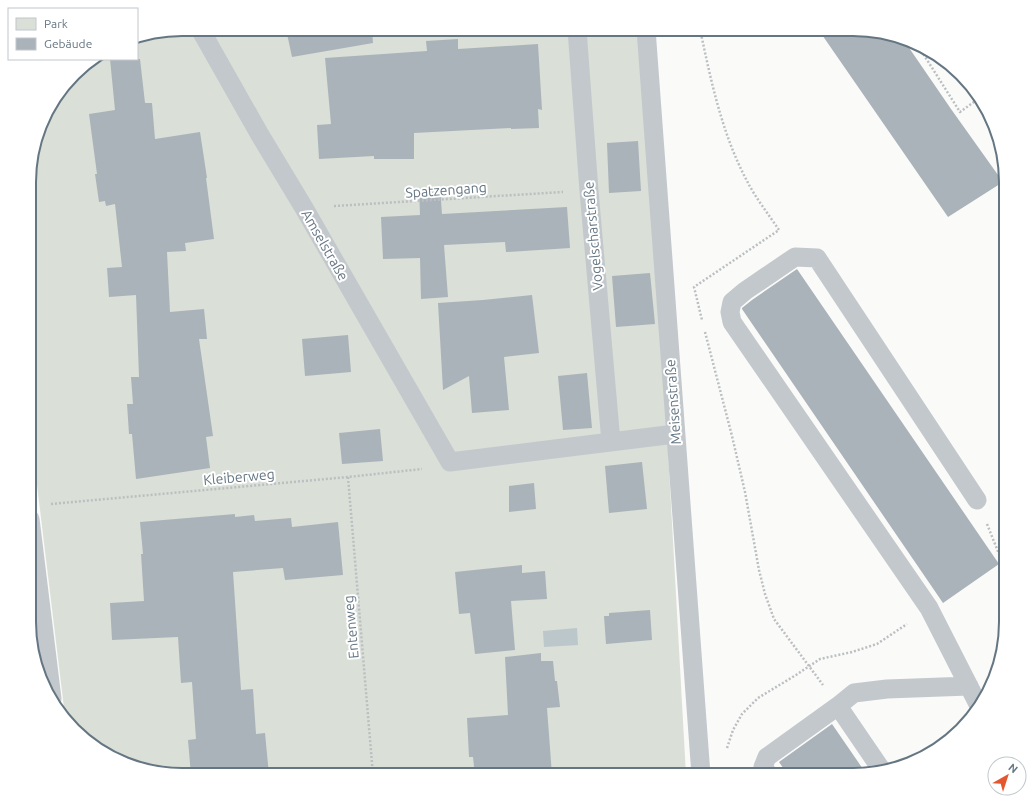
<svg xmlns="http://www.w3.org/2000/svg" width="1035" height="804" font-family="Ubuntu,sans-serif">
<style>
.green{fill:#dadfd7}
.water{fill:#bbc7cb}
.building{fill:#aab3b9}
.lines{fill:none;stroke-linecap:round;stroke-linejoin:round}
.path{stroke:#bbbfc2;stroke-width:2.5;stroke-dasharray:2 2;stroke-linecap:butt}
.lane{stroke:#c3c8cc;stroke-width:19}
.labels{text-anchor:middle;stroke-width:4;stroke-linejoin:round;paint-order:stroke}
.street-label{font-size:14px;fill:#657683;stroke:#fff}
.rim{fill:none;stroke:#657683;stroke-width:2}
</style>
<rect width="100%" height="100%" fill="#fafaf8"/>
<path class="green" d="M 182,29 L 639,29 L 667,433 L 686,775 L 173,775 L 124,763 L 81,737 L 65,716 L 30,427 L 30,162 L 49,106 L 81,67 L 95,59 L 137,59 L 137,37 Z"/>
<path class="water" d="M 577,628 L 578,645 L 544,647 L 543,631 Z"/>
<path class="building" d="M 286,29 L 372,29 L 373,43 L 292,57 Z
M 818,29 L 862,29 L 903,39 L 951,109 L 1003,182 L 948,217 Z
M 458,39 L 458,49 L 538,44 L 542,110 L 538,109 L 539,128 L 511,129 L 511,128 L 414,133 L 414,159 L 374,159 L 374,156 L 319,159 L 317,125 L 331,124 L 325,58 L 427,51 L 426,41 Z
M 110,59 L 140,59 L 145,103 L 152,103 L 155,139 L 200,132 L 207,178 L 206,178 L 214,239 L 185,243 L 186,251 L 167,252 L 170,312 L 204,309 L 207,339 L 199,339 L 213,436 L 206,437 L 210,468 L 136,479 L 132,434 L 129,434 L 127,404 L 133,404 L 131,377 L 139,377 L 136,295 L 109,297 L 107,268 L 122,267 L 115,204 L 106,206 L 105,201 L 99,202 L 95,174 L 97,174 L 89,114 L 115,110 Z
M 638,141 L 641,191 L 609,193 L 607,143 Z
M 440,187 L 442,214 L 567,207 L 570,248 L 506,252 L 505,242 L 444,245 L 448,297 L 421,299 L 420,258 L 383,259 L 381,217 L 420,215 L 419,188 Z
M 797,269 L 999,564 L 943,603 L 742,309 L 742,308 L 752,300 Z
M 650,273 L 655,324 L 616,327 L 612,276 Z
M 532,295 L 539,353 L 504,357 L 509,410 L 472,413 L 469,376 L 443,390 L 438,303 L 483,300 Z
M 348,335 L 351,372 L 305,376 L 302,339 Z
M 587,373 L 592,428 L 563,430 L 558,376 Z
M 380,429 L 383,461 L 342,464 L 339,433 Z
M 642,462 L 647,509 L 609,513 L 605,466 Z
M 534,483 L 536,509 L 509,512 L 509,486 Z
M 235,514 L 235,517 L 254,515 L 255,521 L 291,518 L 292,527 L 338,522 L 343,575 L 285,580 L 283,568 L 233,572 L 241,690 L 253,689 L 256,734 L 265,733 L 269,775 L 191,775 L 188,740 L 196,739 L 192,682 L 181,683 L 178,637 L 112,640 L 110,603 L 144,601 L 141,554 L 143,554 L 140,522 Z
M 522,565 L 522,573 L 545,571 L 547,599 L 511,601 L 515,650 L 475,654 L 470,613 L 459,614 L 455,572 Z
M 650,610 L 652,640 L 606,644 L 604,616 L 609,616 L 609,613 Z
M 541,653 L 541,661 L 553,661 L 555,681 L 557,681 L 560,707 L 547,708 L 552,775 L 475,775 L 473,757 L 469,757 L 467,718 L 508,715 L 505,657 Z
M 832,724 L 865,772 L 853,775 L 788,775 L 779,762 Z"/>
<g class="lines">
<path class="path" d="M 700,29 C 711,81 722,134 747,181 C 755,197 769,215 779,230 L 694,287 L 702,320
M 917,44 L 960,112 L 978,99
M 334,206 L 563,192
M 705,332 L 732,436 L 745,492 L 759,570 L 765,594 L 774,619 L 823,685
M 348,477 L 373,775
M 51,504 L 348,477 L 422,469
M 987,524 L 1001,559 L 1006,558
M 727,748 L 733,730 L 742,714 L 758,698 L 796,675 L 820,659 L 852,652 L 877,644 L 907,624"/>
<path class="lane" d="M 200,29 L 260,135 L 304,208 L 450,462 L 675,434
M 577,29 L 589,191 L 611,442
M 646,29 L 701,775
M 977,500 L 817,258 L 795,257 L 745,291 L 732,302 L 730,312 L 732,322 L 929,608 L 979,706
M 30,519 L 52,699
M 838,706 L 881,769
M 769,775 L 763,767 L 767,757 L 838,706 L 854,693 L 887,689 L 969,686"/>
</g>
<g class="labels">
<g class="street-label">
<text transform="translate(446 190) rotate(-4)" y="5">Spatzengang</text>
<text transform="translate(593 236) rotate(-95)" y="5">Vogelscharstraße</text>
<text transform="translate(325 245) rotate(60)" y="5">Amselstraße</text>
<text transform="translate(673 402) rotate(-94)" y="5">Meisenstraße</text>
<text transform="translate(239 477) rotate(-5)" y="5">Kleiberweg</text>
<text transform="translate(351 627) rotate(-95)" y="5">Entenweg</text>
</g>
</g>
<path d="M0 0H1035V804H0ZM182 36H853A146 146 0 0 1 999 182V622A146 146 0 0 1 853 768H182A146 146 0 0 1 36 622V182A146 146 0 0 1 182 36Z" fill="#fff" fill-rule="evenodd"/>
<path class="rim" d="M182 36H853A146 146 0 0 1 999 182V622A146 146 0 0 1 853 768H182A146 146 0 0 1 36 622V182A146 146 0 0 1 182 36Z"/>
<rect x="8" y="8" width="130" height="52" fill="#ffffff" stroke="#c1c8cd"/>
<rect x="16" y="18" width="20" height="12" fill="#dadfd7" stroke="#c1c8cd"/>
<text x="44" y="28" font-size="12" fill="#657683">Park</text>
<rect x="16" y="38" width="20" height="12" fill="#aab3b9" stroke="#c1c8cd"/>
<text x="44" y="48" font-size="12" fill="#657683">Gebäude</text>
<g transform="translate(1007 776) rotate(39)"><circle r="19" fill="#ffffff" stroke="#c1c8cd"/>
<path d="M0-3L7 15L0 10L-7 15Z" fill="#e4572e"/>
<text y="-6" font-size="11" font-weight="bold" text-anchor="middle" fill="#657683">N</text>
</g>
</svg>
